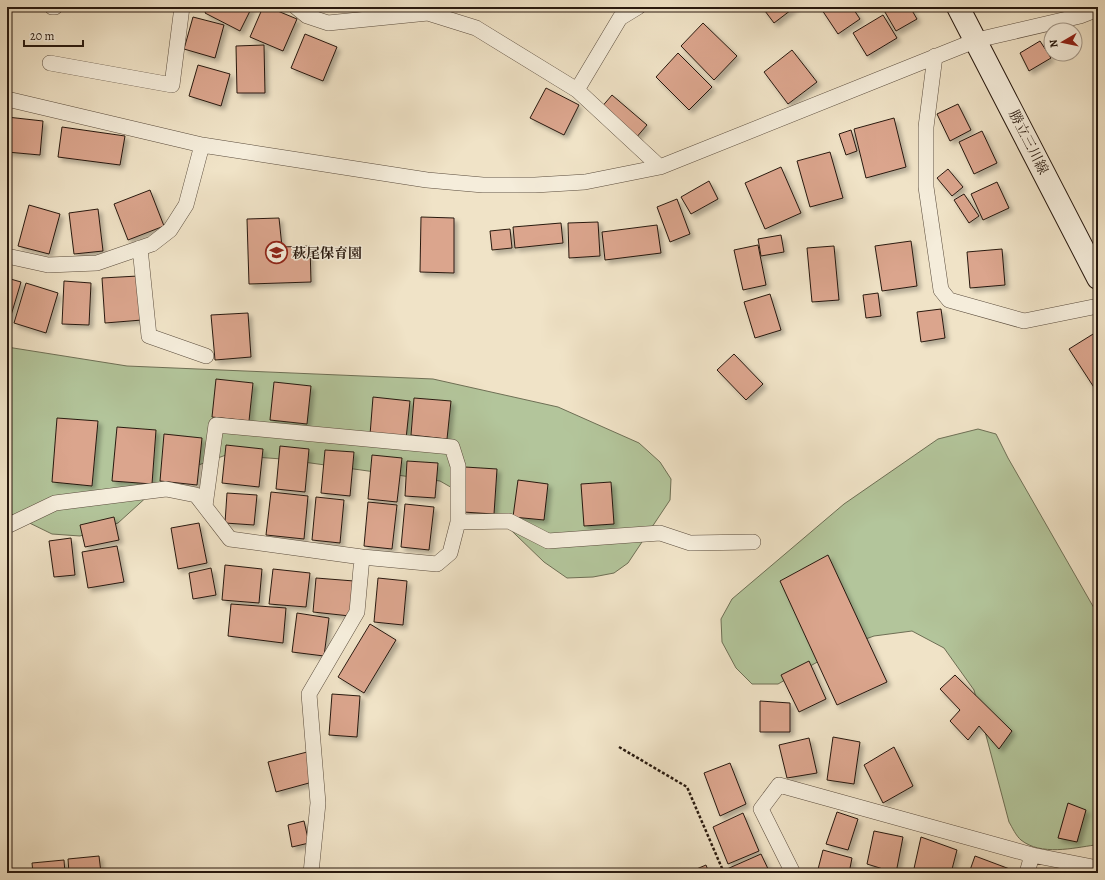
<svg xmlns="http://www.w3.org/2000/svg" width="1105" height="880" font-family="Alegreya,'Noto Serif JP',serif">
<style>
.green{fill:#b3c59b;stroke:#6e6f55}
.building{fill:#dba58d;stroke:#28190f;filter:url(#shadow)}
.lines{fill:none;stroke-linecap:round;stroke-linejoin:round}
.street-casing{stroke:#5a4c3d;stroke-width:16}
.secondary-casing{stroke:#28190f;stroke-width:24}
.path{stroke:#28190f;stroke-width:2.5;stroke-dasharray:3 2;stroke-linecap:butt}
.street{stroke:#f5eddb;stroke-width:15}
.secondary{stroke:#f5eddb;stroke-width:22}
.labels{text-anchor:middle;stroke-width:3;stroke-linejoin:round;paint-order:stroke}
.street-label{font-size:14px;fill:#28190f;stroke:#f5eddb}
.poi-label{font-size:14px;font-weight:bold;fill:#28190f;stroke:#f5eddb;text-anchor:start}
</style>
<defs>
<filter id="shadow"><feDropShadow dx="3.5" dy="3.5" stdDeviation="2" flood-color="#0004"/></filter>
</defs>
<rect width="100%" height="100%" fill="#f0e3c7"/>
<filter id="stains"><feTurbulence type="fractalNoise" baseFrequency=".005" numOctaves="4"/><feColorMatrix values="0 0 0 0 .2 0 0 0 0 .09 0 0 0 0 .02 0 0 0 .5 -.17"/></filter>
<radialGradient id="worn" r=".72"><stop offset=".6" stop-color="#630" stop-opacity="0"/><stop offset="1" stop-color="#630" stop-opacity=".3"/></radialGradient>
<path class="green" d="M 7,347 L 127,366 L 433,379 L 558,407 L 639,443 L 660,462 L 671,479 L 670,500 L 628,563 L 614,573 L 593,577 L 567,578 L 544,562 L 489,509 L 440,481 L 282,459 L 226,455 L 171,475 L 118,523 L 80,536 L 52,534 L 7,512 Z
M 978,429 L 996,434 L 1008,458 L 1098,615 L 1098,844 L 1095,845 C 1073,848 1041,856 1021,840 C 1016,836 1012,827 1009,822 L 974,690 L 944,648 L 912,631 L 874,636 L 846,646 L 778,684 L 752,684 L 736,668 L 722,642 L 721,619 L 732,599 L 844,504 L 938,439 Z"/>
<path class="building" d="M 208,7 L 252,7 L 240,31 L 205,13 Z
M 263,7 L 268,7 L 297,19 L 283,51 L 250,37 Z
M 762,7 L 795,7 L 774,23 Z
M 820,7 L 852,7 L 860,19 L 838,34 Z
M 882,7 L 910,7 L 917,19 L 896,31 Z
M 883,15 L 897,38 L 867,56 L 853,33 Z
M 193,17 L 224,25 L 215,58 L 184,49 Z
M 703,23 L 737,56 L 714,80 L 681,46 Z
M 305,34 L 337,47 L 323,81 L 291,68 Z
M 1040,41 L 1051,58 L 1029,71 L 1020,53 Z
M 264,45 L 265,93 L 237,93 L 236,46 Z
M 792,50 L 817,82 L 788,104 L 764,72 Z
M 678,53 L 712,87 L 689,110 L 656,77 Z
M 198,65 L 230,74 L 221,106 L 189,96 Z
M 546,88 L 579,105 L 564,135 L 530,118 Z
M 612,95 L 647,125 L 635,139 L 600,109 Z
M 958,104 L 971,130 L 950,141 L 937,114 Z
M 7,117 L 43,121 L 40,155 L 7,152 Z
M 894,118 L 906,167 L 866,178 L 854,129 Z
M 62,127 L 125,136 L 120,165 L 58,157 Z
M 851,130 L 857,151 L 846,155 L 839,134 Z
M 982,131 L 997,163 L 974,174 L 959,142 Z
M 830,152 L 843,198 L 810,207 L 797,161 Z
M 781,167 L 801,213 L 765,229 L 745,183 Z
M 948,169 L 963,187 L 952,196 L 937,178 Z
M 709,181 L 718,199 L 691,214 L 681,197 Z
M 997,182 L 1009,208 L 983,220 L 971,194 Z
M 150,190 L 164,226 L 128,240 L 114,204 Z
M 964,194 L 979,216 L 969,223 L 954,200 Z
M 677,199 L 690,234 L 670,242 L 657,207 Z
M 29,205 L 60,214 L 49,254 L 18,246 Z
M 98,209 L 103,251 L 74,254 L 69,213 Z
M 421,217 L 454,218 L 454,273 L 420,272 Z
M 279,218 L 282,247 L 310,246 L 311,282 L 249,284 L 247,219 Z
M 598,222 L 600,256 L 569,258 L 568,223 Z
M 561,223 L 563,243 L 515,248 L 513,227 Z
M 657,225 L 661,253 L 605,260 L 602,232 Z
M 510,229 L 512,248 L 492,250 L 490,231 Z
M 781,235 L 784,252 L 761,256 L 758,239 Z
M 911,241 L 917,286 L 882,291 L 875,246 Z
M 758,245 L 766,285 L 743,290 L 734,250 Z
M 834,246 L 839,300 L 812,302 L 807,248 Z
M 1002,249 L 1005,285 L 970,288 L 967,252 Z
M 138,276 L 142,320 L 105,323 L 102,278 Z
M 7,278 L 21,282 L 9,322 L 7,322 Z
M 64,281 L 91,283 L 89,325 L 62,324 Z
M 26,283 L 58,293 L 46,333 L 14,323 Z
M 878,293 L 881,316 L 866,318 L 863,295 Z
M 770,294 L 781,330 L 755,338 L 744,302 Z
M 941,309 L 945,338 L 921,342 L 917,312 Z
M 248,313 L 251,357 L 215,360 L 211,315 Z
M 1098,331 L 1098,387 L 1095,389 L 1069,349 Z
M 734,354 L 763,384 L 746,400 L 717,370 Z
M 216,379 L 253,383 L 249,421 L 212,417 Z
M 274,382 L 311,386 L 307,424 L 270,420 Z
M 373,397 L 410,401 L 406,439 L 370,435 Z
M 414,398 L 451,401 L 447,439 L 411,435 Z
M 57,418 L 98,421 L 92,486 L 52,482 Z
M 117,427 L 156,430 L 152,484 L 112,481 Z
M 164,434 L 202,438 L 197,485 L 160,481 Z
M 226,445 L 263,449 L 259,487 L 222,483 Z
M 280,446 L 309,449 L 305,492 L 276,489 Z
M 325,450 L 354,452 L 350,496 L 321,493 Z
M 372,455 L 402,458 L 397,502 L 368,499 Z
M 407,461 L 438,463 L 435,498 L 405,496 Z
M 465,467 L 497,469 L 494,514 L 463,512 Z
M 518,480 L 548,484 L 544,520 L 513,517 Z
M 611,482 L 614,524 L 584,526 L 581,484 Z
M 271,492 L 308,496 L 304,539 L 266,535 Z
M 227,493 L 257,495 L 254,525 L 225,523 Z
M 316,497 L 344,500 L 340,543 L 312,540 Z
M 368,502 L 397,505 L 392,549 L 364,546 Z
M 405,504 L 434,507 L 429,550 L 401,547 Z
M 114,517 L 119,540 L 85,547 L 80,525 Z
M 199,523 L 207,563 L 178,569 L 171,528 Z
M 71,538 L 75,575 L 54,577 L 49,541 Z
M 117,546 L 124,582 L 88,588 L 82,552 Z
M 828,555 L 887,682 L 837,705 L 780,581 Z
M 225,565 L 262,569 L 259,603 L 222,600 Z
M 211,568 L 216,595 L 193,599 L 189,573 Z
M 273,569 L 310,573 L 306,607 L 269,604 Z
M 316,578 L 354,581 L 350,616 L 313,612 Z
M 378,578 L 407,581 L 403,625 L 374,622 Z
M 231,604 L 286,608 L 283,643 L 228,636 Z
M 297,613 L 329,618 L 324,656 L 292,652 Z
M 370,624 L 396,640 L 364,693 L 338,677 Z
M 809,661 L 826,699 L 799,712 L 781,675 Z
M 955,675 L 1012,731 L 999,749 L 979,726 L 968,740 L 950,721 L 960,710 L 940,689 Z
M 332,694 L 360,696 L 357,737 L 329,735 Z
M 760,701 L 790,703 L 790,732 L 760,732 Z
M 833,737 L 860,742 L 854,784 L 827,780 Z
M 809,738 L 817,773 L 787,778 L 779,745 Z
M 894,747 L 913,786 L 883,803 L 864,765 Z
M 311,751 L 309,783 L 276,792 L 268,762 Z
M 730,763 L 746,804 L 720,816 L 704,773 Z
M 1068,803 L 1086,810 L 1077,842 L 1058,838 Z
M 837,812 L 858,819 L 848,850 L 826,844 Z
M 743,813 L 759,851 L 728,864 L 713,827 Z
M 304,821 L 309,843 L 292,847 L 288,825 Z
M 874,831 L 903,837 L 896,873 L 867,864 Z
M 921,837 L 957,850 L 951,873 L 913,873 Z
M 823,850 L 852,858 L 849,873 L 817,873 Z
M 761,854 L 770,873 L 729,873 L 727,869 Z
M 99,856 L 101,873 L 69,873 L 68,859 Z
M 975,856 L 1015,871 L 1014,873 L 969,873 Z
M 64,860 L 65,873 L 33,873 L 32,863 Z
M 706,865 L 709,873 L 687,873 Z"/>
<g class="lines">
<defs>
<path id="street" d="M 52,7 L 55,7
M 296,7 L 307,16 L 328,23 L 428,13 L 476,28 L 577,90 L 660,167
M 935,56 L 926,127 L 926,187 L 941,290 L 949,300 L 1024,321 L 1098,306
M 50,63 L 172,85 L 182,7
M 577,90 L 620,18 L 638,7
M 7,99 L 202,145 L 427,180 L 483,185 L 535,185 L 585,182 L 660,167 L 977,40 L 1080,16 L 1098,9
M 140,248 L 149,336 L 206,356
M 7,256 L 48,265 L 97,263 L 152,244 L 170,230 L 186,205 L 202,145
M 205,506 L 216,425 L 452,447 L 458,466 L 458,522
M 7,526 L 55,503 L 166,489 L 196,495 L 230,539 L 362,557 L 437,564 L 450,553 L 458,522 L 509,521 L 548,541 L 660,533 L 690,543 L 753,542
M 311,873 L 318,803 L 309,694 L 357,612 L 362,557
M 793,873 L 761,809 L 779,785 L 1032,855 L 1098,868
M 1027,873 L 1032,855"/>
<path id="secondary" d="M 958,7 L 1098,278"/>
</defs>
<use href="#street" class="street-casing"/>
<use href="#secondary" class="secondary-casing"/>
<path class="path" d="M 619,747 L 687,787 L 724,873"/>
<use href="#street" class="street"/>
<use href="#secondary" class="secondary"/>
</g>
<defs>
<symbol id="school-ring" viewBox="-11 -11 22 22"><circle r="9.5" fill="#f5eddb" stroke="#8f2418" stroke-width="1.5"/><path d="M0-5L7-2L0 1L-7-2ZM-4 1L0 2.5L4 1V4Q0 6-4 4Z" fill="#8f2418"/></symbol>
</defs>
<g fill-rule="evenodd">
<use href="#school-ring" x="264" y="240" width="25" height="25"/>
</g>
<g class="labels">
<g class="street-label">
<text transform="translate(1029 142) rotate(63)" y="5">勝立三川線</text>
</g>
<g class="poi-label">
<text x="292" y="258">萩尾保育園</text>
</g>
</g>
<rect width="1105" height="880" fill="none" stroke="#f0e3c7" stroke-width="24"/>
<rect x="8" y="8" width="1089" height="864" fill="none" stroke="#28190f" stroke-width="2"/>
<rect x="12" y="12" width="1081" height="856" fill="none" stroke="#28190f"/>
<g transform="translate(1063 42) rotate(261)"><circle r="19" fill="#f5eddb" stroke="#a39889"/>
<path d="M0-3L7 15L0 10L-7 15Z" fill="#8f2418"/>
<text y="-6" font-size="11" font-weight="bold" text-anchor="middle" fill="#28190f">N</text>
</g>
<path d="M24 40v6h59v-6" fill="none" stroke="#28190f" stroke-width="2"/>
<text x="30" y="40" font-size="12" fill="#28190f" stroke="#f5eddb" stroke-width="3" paint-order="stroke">20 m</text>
<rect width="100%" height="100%" filter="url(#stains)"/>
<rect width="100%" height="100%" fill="url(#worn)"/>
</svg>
